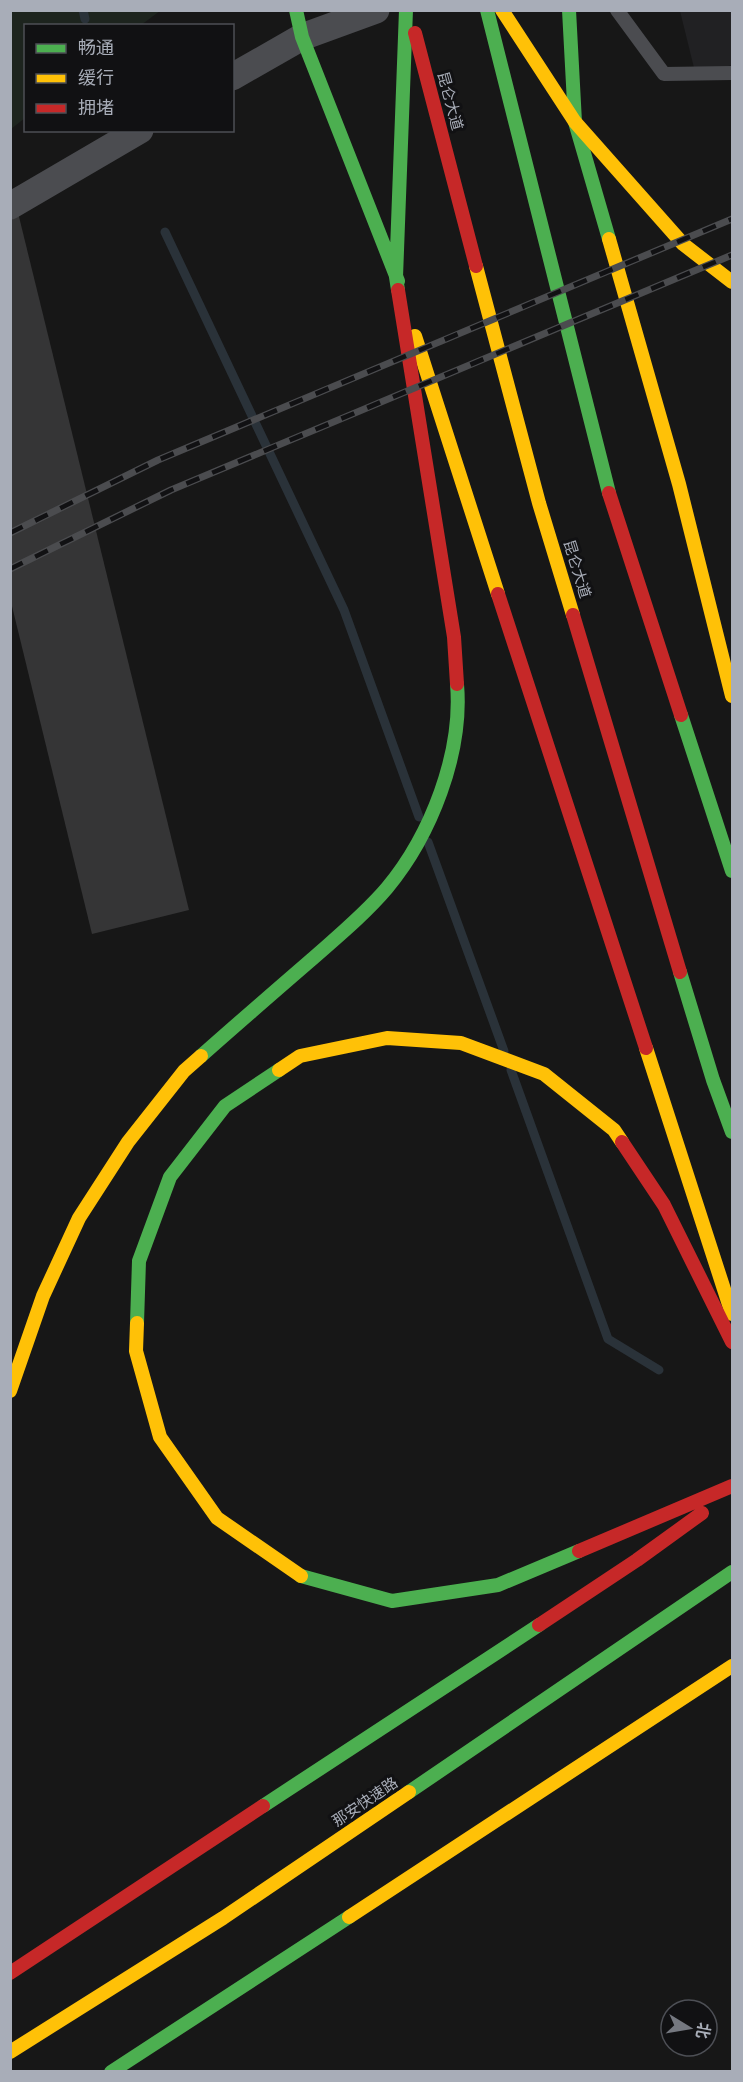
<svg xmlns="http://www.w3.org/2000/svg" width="743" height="2082" font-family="Poppins,'Noto Sans SC',sans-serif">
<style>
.built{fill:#212123}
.green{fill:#1d241e}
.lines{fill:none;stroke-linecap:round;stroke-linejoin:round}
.stream{stroke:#2a3239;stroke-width:9}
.building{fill:#353536}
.lane{stroke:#4b4c50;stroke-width:14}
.street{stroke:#4b4c50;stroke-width:27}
.fast{stroke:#4caf50;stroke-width:14}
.slow{stroke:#ffc107;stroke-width:14}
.jam{stroke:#c62828;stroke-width:14}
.rail-casing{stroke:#4b4c4f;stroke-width:7}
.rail{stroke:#111113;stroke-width:4.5;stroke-dasharray:14;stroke-linecap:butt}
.labels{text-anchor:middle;stroke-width:6;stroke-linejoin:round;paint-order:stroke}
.street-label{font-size:15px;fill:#a8adb8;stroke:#111113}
</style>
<rect width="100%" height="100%" fill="#171717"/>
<path class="built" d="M 680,11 L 732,11 L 732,65 L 696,76 Z"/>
<path class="green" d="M 11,10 L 160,10 L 160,11 L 141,25 L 26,26 L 25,118 L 11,129 Z"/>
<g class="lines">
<path class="stream" d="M 83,10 L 85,19
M 165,232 L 344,610 L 419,817
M 428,842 L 504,1051
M 511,1070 L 608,1339 L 659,1370"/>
</g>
<path class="building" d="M 10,180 L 189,910 L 92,934 L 10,598 Z"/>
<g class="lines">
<path class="lane" d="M 617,10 L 664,74 L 732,73"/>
<path class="street" d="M 232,77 L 302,37 L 376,10
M 10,206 L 140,130"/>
<path class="fast" d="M 296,10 L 302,37 L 398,281
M 487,10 L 609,493
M 569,10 L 575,122 L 609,239
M 398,290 L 396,277 L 406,10
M 681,715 L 732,871
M 680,972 L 713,1080 L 732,1132
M 201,1056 C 237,1024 274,992 311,960 C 337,937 365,914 387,888 C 431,835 463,753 457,684
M 137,1323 L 139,1261 L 170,1177 L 225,1106 L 279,1070
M 301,1576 L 392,1601 L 498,1585 L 579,1551
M 409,1792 L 732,1572
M 263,1806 L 539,1625
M 111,2072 L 349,1917"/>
<path class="slow" d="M 502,10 L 575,122 L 683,244 L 732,282
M 609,239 L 679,484 L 732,696
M 476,266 L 539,503 L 573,615
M 415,336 L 498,594
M 646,1048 L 732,1314
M 279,1070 L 300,1056 L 387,1038 L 461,1043 L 544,1074 L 614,1130 L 622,1142
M 137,1323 L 136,1351 L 160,1437 L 217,1518 L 301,1576
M 10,1391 L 43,1296 L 79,1218 L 128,1142 L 184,1071 L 201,1056
M 349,1917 L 732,1666
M 10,2052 L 223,1918 L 409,1792"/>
<path class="jam" d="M 415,33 L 476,266
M 398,290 L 454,637 L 457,684
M 609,493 L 681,715
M 498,594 L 646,1048
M 573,615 L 680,972
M 622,1142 L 664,1205 L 732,1342
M 579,1551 L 732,1486
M 539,1625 L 637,1560 L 702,1513
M 10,1973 L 263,1806"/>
<defs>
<path id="rail" d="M 10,533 L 158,460 L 732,219
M 10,569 L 171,490 L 732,255"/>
</defs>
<use href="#rail" class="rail-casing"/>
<use href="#rail" class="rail"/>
</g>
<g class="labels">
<g class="street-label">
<text transform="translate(450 101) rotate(75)" y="5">昆仑大道</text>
<text transform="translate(577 569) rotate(73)" y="5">昆仑大道</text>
<text transform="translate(365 1802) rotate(-34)" y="5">那安快速路</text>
</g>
</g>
<rect width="743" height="2082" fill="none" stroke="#a8adb8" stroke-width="24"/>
<rect x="24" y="24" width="210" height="108" fill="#111113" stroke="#4d4f55" stroke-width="1.5"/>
<rect x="36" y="44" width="30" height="9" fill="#4caf50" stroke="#4d4f55" stroke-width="1.5"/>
<text x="78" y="54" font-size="18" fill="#a8adb8">畅通</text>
<rect x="36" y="74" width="30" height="9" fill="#ffc107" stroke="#4d4f55" stroke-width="1.5"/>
<text x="78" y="84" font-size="18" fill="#a8adb8">缓行</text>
<rect x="36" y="104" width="30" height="9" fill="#c62828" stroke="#4d4f55" stroke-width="1.5"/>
<text x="78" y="114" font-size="18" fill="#a8adb8">拥堵</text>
<g transform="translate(689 2028) rotate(101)"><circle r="28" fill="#111113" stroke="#4d4f55" stroke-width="1.5"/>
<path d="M0-4.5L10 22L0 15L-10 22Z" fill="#757880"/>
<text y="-9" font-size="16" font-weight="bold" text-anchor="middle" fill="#a8adb8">北</text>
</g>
</svg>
